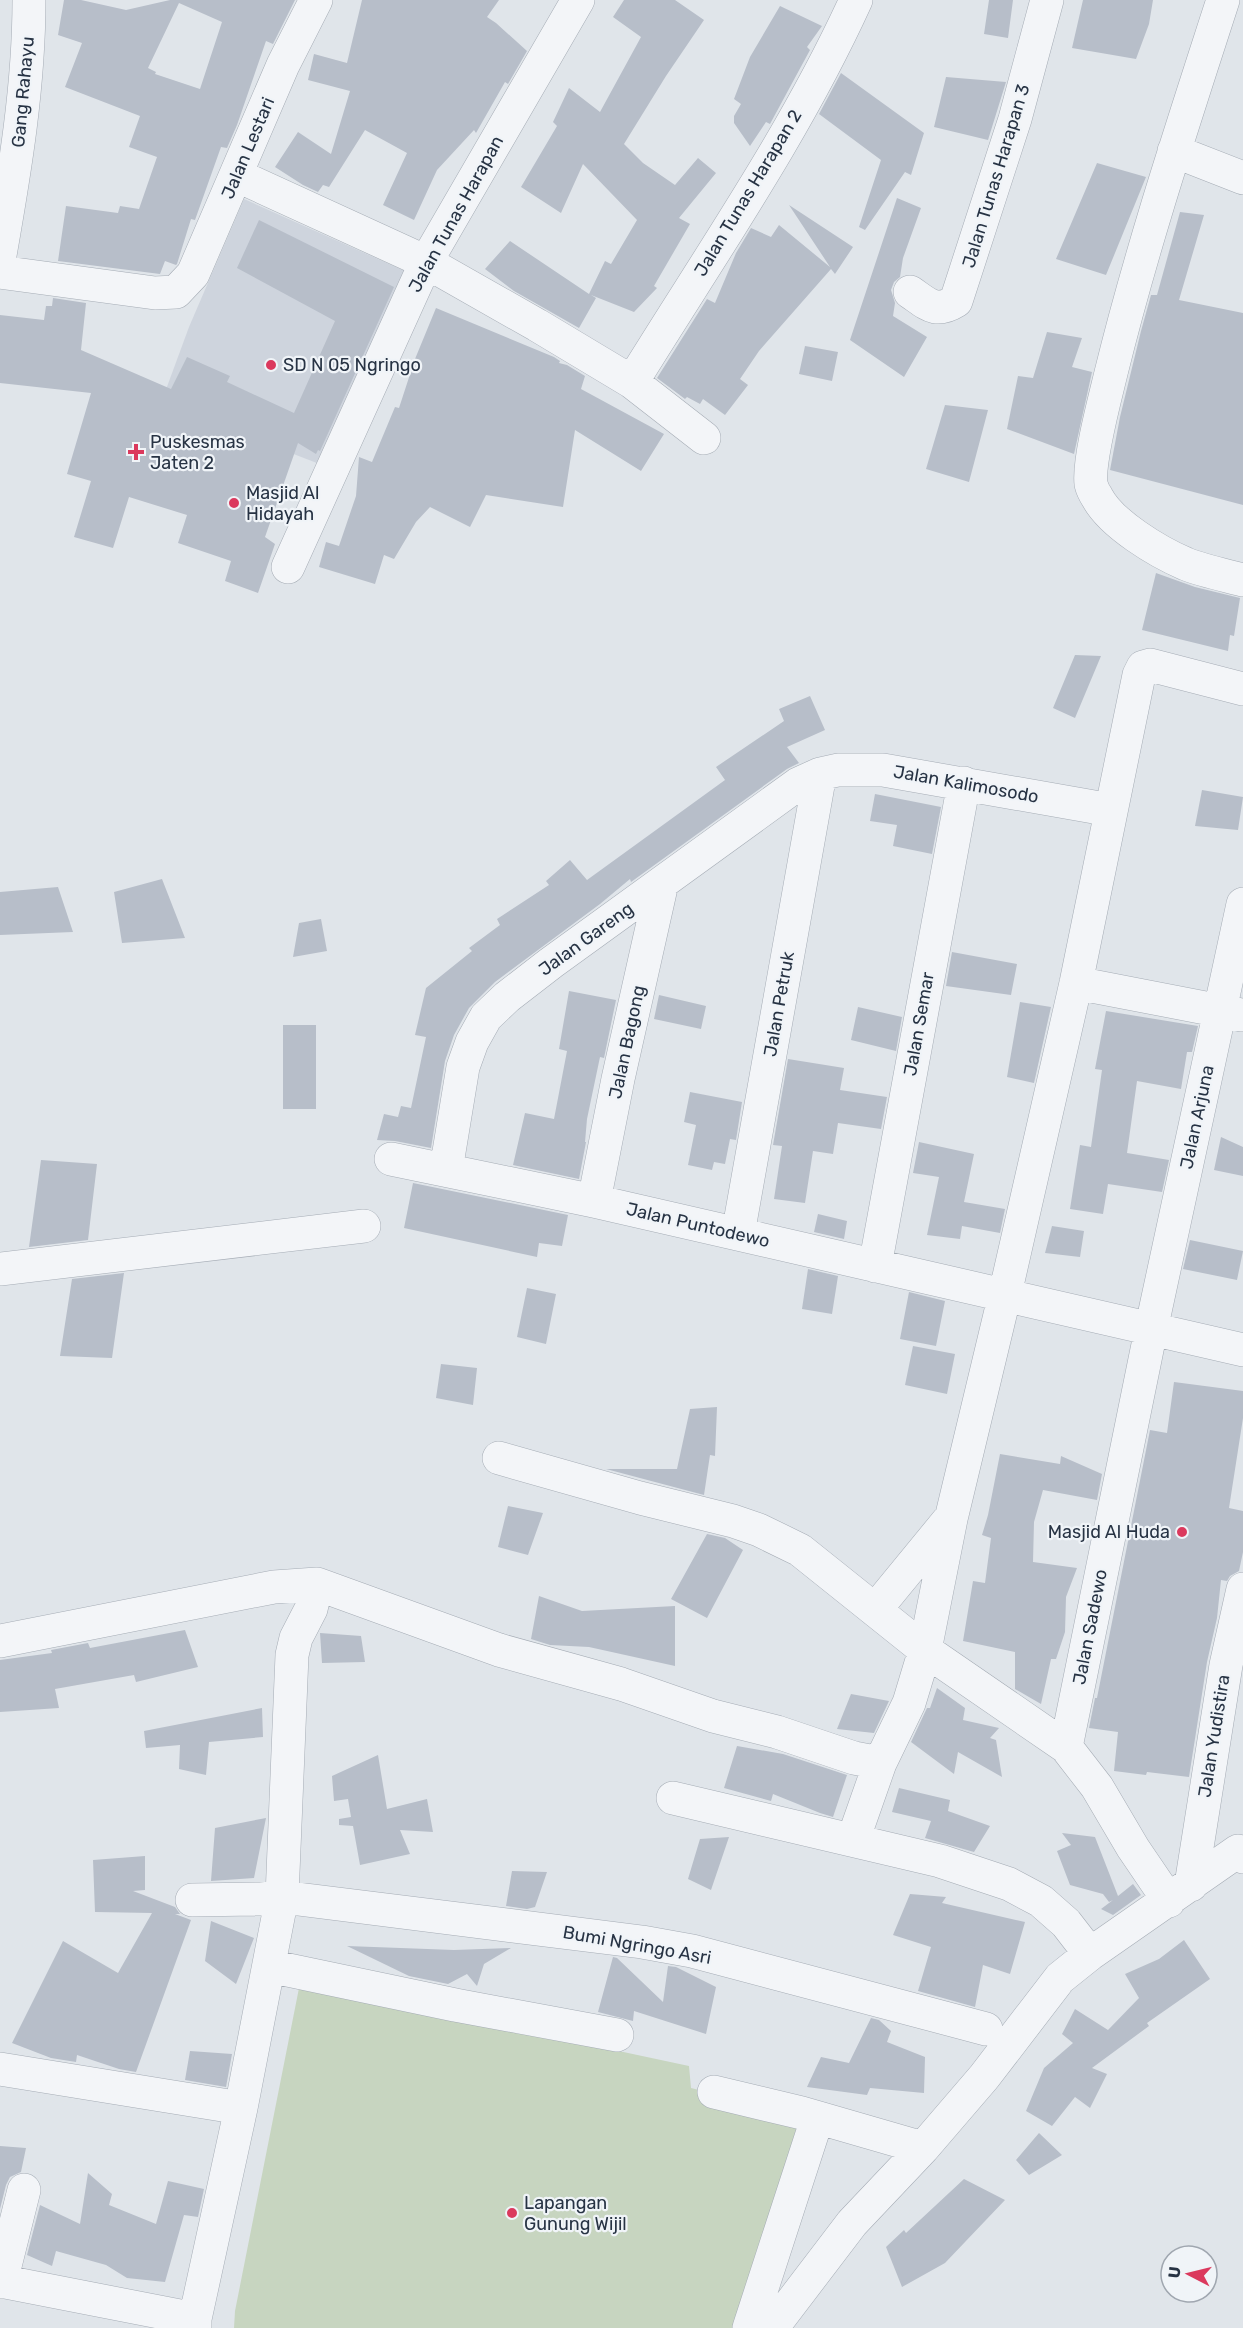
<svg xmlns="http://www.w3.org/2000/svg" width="1243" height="2328" font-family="Rubik,sans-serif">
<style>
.built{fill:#ced4dd}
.green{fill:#c7d5c0}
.building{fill:#b7bec9;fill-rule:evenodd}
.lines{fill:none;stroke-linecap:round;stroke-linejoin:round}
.minor-casing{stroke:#a5acb5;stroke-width:34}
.minor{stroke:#f3f5f8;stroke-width:33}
.poi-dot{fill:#db395d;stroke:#f0f4f8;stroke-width:2}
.labels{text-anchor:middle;stroke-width:4.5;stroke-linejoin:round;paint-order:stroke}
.street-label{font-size:18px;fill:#273344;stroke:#f0f4f8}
.poi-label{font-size:18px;fill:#273344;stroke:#f0f4f8;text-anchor:start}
</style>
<rect width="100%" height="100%" fill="#e0e5ea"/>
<path class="built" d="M 244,199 L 407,272 L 322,465 L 161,403 L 189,327 Z"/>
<path class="green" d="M 300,1983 L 689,2066 L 691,2088 L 802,2116 L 733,2328 L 234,2328 L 235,2311 Z"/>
<path class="building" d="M 64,0 L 81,0 L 126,10 L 170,0 L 295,0 L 273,44 L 266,41 L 237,125 L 227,148 L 221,147 L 195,220 L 191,219 L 177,264 L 176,265 L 165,261 L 160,274 L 58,261 L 66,206 L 118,213 L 120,206 L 139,209 L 157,157 L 129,147 L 140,116 L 65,87 L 82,43 L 58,35 ZM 179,3 L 222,22 L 200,89 L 155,74 L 156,72 L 148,68 Z
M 362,0 L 499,0 L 487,17 L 496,23 L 527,51 L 508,84 L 505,82 L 476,133 L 474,130 L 437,170 L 414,220 L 383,205 L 407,153 L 365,130 L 329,187 L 323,185 L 318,192 L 303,185 L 275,167 L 298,132 L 331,154 L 350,91 L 308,80 L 314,54 L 347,63 Z
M 624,0 L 675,0 L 704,20 L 666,76 L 624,144 L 643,163 L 675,185 L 698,158 L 716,173 L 679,218 L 690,224 L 654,286 L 657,288 L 634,312 L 591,295 L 596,298 L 579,328 L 514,291 L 485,269 L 510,241 L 589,294 L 605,261 L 611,264 L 637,220 L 583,164 L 561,213 L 521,187 L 557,126 L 553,122 L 569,88 L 600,112 L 641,37 L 613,17 Z
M 989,0 L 1013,0 L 1008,38 L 984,34 Z
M 1083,0 L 1153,0 L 1149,24 L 1136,59 L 1072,48 Z
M 780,6 L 822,26 L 807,47 L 810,50 L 770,124 L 766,122 L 750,146 L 734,123 L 734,116 L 741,104 L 734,99 L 750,57 Z
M 841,73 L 924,133 L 911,175 L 905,172 L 865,230 L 859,227 L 881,160 L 819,114 Z
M 946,77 L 1006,82 L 988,140 L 934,127 Z
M 1097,163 L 1146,177 L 1106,275 L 1056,259 Z
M 897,198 L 921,208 L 903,258 L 900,277 L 894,282 L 891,290 L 895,303 L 893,316 L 927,337 L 904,377 L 850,340 Z
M 789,205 L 853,247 L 835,274 L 831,269 L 759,351 L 740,379 L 748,385 L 725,415 L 703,399 L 700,404 L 687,397 L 685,399 L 657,378 L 707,299 L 715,303 L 736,253 L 751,228 L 771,237 L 779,225 L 830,267 Z
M 1180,212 L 1204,215 L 1179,300 L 1243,313 L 1243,505 L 1110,470 L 1120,417 L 1141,331 L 1151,295 L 1157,295 Z
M 259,220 L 394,287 L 320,451 L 318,450 L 316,454 L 298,443 L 265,537 L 275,544 L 258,593 L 225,581 L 231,561 L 178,543 L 187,515 L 129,497 L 113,548 L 74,537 L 91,481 L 67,474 L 91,393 L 0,383 L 0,315 L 44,320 L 46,306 L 52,306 L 53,298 L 86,303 L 81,350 L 171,389 L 187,357 L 230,376 L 227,382 L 294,413 L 335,321 L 237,268 Z
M 436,308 L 554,357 L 560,361 L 559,363 L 567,365 L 585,376 L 581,389 L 664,434 L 641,471 L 575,430 L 563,507 L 486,495 L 470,527 L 430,507 L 416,522 L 394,559 L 384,555 L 375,584 L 319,567 L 326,542 L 339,546 L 356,496 L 359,457 L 372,462 L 395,407 L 399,408 L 415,359 Z
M 1047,332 L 1082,338 L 1072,367 L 1092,372 L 1074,454 L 1007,429 L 1018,376 L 1033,378 Z
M 805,346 L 838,352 L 832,381 L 799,374 Z
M 945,405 L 988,410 L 969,482 L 926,469 Z
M 1156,573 L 1195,587 L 1240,598 L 1234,636 L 1230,635 L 1228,651 L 1142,630 Z
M 1075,655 L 1101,656 L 1075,718 L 1053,708 Z
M 810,696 L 825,730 L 787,747 L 799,763 L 787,769 L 631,882 L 630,879 L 600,904 L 495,982 L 469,1008 L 454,1035 L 445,1061 L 431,1148 L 395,1141 L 377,1140 L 384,1114 L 398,1117 L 401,1106 L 411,1108 L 426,1037 L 415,1035 L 426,988 L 472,951 L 469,948 L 500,925 L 497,919 L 549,885 L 546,881 L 570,860 L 587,880 L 725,780 L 716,767 L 784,721 L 779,709 Z
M 1202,790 L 1243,797 L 1238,830 L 1195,826 Z
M 875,794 L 941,807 L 932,854 L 893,846 L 897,825 L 870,821 Z
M 162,879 L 185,938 L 122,943 L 114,892 Z
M 58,887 L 73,932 L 0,935 L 0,892 Z
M 321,919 L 327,951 L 293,957 L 299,923 Z
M 952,952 L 1017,964 L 1011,995 L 946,986 Z
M 569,991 L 616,1000 L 604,1058 L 600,1057 L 587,1119 L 585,1142 L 586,1142 L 579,1179 L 513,1165 L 525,1113 L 554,1119 L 567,1051 L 559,1049 Z
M 659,995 L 706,1006 L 701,1029 L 654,1019 Z
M 1020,1002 L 1051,1007 L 1034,1083 L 1007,1077 Z
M 858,1007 L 902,1017 L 896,1051 L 851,1040 Z
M 1106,1011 L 1198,1026 L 1192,1052 L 1187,1052 L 1181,1089 L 1137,1081 L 1127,1153 L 1169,1160 L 1162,1192 L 1108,1184 L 1103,1214 L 1070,1209 L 1080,1145 L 1091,1147 L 1102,1070 L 1095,1069 Z
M 283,1025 L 316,1025 L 316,1109 L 283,1109 Z
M 788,1059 L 844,1068 L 840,1090 L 887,1097 L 881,1129 L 838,1123 L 833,1154 L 813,1151 L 805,1203 L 774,1199 L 782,1146 L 773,1145 Z
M 690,1092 L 742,1102 L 736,1140 L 730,1139 L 725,1164 L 714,1162 L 712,1170 L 688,1165 L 696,1125 L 684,1122 Z
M 1221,1137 L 1243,1147 L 1243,1176 L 1214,1170 Z
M 919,1142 L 974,1154 L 964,1202 L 1005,1209 L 1000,1233 L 962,1226 L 960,1239 L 927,1235 L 939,1177 L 913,1173 Z
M 41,1160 L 97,1164 L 88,1240 L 29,1247 Z
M 413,1183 L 568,1215 L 562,1246 L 539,1243 L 537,1257 L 404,1228 Z
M 818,1214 L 847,1221 L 844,1239 L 814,1232 Z
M 1052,1226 L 1084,1231 L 1080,1257 L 1045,1253 Z
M 1190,1240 L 1243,1251 L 1237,1280 L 1183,1269 Z
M 808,1269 L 838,1276 L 832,1314 L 802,1309 Z
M 124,1273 L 112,1358 L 60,1356 L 72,1279 Z
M 527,1288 L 556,1294 L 546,1344 L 517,1337 Z
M 909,1292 L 945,1301 L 936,1346 L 900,1339 Z
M 913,1346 L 955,1354 L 947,1394 L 905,1385 Z
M 441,1364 L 477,1368 L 473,1405 L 436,1398 Z
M 1174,1382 L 1243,1391 L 1243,1418 L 1229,1508 L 1243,1511 L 1243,1552 L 1239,1571 L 1230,1576 L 1227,1581 L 1221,1580 L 1217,1618 L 1207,1662 L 1189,1777 L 1147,1772 L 1146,1775 L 1114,1771 L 1118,1732 L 1089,1728 L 1095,1698 L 1097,1698 L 1150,1430 L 1167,1433 Z
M 717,1407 L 715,1456 L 710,1455 L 704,1495 L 606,1469 L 677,1469 L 690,1409 Z
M 1000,1454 L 1060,1464 L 1061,1456 L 1102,1474 L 1097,1500 L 1043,1490 L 1034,1522 L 1033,1562 L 1077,1568 L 1066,1597 L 1065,1632 L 1056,1659 L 1051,1659 L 1041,1704 L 1015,1689 L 1015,1652 L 963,1641 L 973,1581 L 985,1583 L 991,1538 L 982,1535 L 988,1515 Z
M 508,1506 L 543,1513 L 528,1555 L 498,1547 Z
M 707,1534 L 725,1538 L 743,1550 L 707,1618 L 671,1599 Z
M 539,1596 L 582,1611 L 675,1606 L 675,1666 L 589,1647 L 550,1645 L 531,1639 Z
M 185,1630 L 198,1667 L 136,1682 L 134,1675 L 55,1689 L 59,1708 L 0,1712 L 0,1660 L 52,1653 L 51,1650 L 88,1643 L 90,1648 Z
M 320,1633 L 361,1636 L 365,1662 L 322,1663 Z
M 937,1688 L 965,1708 L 963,1720 L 999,1728 L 990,1738 L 996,1740 L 1002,1777 L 958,1752 L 954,1774 L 911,1742 L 927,1708 L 930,1708 Z
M 851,1694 L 889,1701 L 874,1733 L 837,1729 Z
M 262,1708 L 263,1737 L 209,1742 L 206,1775 L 179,1769 L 180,1745 L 146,1748 L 144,1731 Z
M 737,1746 L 783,1754 L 847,1775 L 833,1817 L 820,1813 L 773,1794 L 771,1801 L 724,1788 Z
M 378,1755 L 387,1809 L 427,1799 L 433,1832 L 400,1830 L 410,1854 L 360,1865 L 353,1826 L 339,1825 L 339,1819 L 351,1817 L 348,1799 L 334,1801 L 332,1776 Z
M 899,1788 L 950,1800 L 948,1811 L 990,1826 L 974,1852 L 925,1838 L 931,1821 L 892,1812 Z
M 266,1818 L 254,1878 L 211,1881 L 215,1828 Z
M 1062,1833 L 1095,1837 L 1118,1896 L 1133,1884 L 1141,1895 L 1113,1915 L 1101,1909 L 1113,1900 L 1109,1902 L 1103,1894 L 1070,1885 L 1057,1851 L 1071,1845 Z
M 729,1837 L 711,1890 L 688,1879 L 700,1839 Z
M 145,1856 L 145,1890 L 133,1891 L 175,1907 L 180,1914 L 175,1914 L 191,1920 L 136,2072 L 119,2069 L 77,2055 L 76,2062 L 51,2058 L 12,2043 L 63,1941 L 118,1973 L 152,1913 L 95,1912 L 93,1860 Z
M 512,1871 L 547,1872 L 535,1907 L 527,1909 L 506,1906 Z
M 910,1894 L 946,1897 L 942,1903 L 1025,1922 L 1010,1974 L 983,1965 L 975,2007 L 918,1991 L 931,1947 L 893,1935 Z
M 211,1921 L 254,1938 L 236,1984 L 205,1961 Z
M 1184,1940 L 1210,1979 L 1147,2023 L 1149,2026 L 1092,2068 L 1107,2074 L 1090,2108 L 1075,2097 L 1052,2126 L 1026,2111 L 1044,2068 L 1073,2043 L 1062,2034 L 1075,2009 L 1108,2030 L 1139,1998 L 1125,1974 L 1159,1959 Z
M 347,1946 L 454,1950 L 511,1948 L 484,1964 L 477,1986 L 467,1974 L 448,1984 L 409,1976 Z
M 613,1957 L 617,1958 L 663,2002 L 668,1966 L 676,1967 L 716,1987 L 706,2034 L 634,2011 L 633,2021 L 598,2012 Z
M 871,2018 L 879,2020 L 891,2031 L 887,2042 L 925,2057 L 924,2093 L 870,2088 L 867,2095 L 807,2087 L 821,2057 L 849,2063 Z
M 190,2051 L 232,2054 L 226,2087 L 185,2080 Z
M 1039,2133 L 1062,2155 L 1029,2175 L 1016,2160 Z
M 0,2146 L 26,2148 L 21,2172 L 10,2177 L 6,2185 L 0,2209 Z
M 88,2173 L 112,2194 L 109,2205 L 156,2224 L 168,2181 L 204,2189 L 198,2217 L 184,2215 L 165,2282 L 127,2278 L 106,2265 L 56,2251 L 52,2266 L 27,2255 L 40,2205 L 80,2224 Z
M 964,2179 L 1005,2200 L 945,2263 L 902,2287 L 886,2247 L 904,2230 L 906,2233 Z"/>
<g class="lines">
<defs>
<path id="minor" d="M 1223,0 C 1183,124 1142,247 1111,373 C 1105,398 1088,461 1091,484 C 1092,488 1095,494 1097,497 C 1111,524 1158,552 1186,564 C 1204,571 1224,575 1243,580
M 1174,151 L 1243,178
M 236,175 L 426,262 L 537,325 L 632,382 L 704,438
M 0,255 C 15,170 29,86 29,0
M 0,272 L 155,293 L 176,292 L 193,274 L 283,65 L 316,0
M 910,292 C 928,304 935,314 956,301 L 1015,119 L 1047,0
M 632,382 C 709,257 795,134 856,0
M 288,567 L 426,262 L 578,0
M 1076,983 L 1242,1015
M 391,1159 L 594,1201 L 1243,1350
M 446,1170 L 463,1067 L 472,1042 L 486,1017 L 507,997 L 551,963 L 798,784 L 820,774 L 838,770 L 883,770 L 1111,810
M 594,1201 L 618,1079 L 662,883
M 738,1234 L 820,774
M 875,1266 L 964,783
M 0,1269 L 364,1226
M 499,1458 L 640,1498 L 733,1521 L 759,1530 L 800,1550 L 925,1650 L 1066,1747 L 1097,1787 L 1133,1848 L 1169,1901
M 875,1610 L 948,1521
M 0,1641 L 274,1587 L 317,1584 L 499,1650 L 621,1684 L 713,1716 L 777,1732 L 854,1758 L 880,1763 L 909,1703 L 925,1650 L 951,1519 L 1005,1294 L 1076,983 L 1139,675 L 1143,667 L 1150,665 L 1243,689
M 1066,1747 L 1151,1330 L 1243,904
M 673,1798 L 940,1861 L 1009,1884 L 1041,1901 L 1066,1923 L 1090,1954
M 853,1840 L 880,1763
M 1191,1885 L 1226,1665 L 1243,1589
M 192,1900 L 261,1899 L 282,1897 L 642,1942 L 692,1951 L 986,2029
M 269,1966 L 455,2005 L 617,2035
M 0,2069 L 241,2108
M 714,2092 L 802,2113 L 923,2148
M 0,2281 L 195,2319
M 1,2282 L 24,2190
M 195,2328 L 195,2319 L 241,2108 L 282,1897 L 292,1655 L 296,1638 L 311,1609 L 317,1584
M 749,2328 L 817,2119
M 772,2328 L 852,2223 L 923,2148 L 984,2077 L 1060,1978 L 1090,1954 L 1238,1851 L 1243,1857"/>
</defs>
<use href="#minor" class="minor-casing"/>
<use href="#minor" class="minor"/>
</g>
<g class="poi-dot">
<circle cx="271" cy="365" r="6"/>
<path d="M133 443h6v6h6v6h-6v6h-6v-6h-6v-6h6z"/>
<circle cx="234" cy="503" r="6"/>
<circle cx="1182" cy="1532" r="6"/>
<circle cx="512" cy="2213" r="6"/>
</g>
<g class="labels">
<g class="street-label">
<text transform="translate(23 92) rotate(-85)" y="6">Gang Rahayu</text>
<text transform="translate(248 148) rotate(-67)" y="6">Jalan Lestari</text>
<text transform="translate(996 176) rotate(-73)" y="6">Jalan Tunas Harapan 3</text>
<text transform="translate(748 193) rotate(-59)" y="6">Jalan Tunas Harapan 2</text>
<text transform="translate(456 214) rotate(-61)" y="6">Jalan Tunas Harapan</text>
<text transform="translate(966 784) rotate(10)" y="6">Jalan Kalimosodo</text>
<text transform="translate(586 939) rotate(-36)" y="6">Jalan Gareng</text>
<text transform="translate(779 1004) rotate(-80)" y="6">Jalan Petruk</text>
<text transform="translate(919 1024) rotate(-80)" y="6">Jalan Semar</text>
<text transform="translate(627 1042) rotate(-78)" y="6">Jalan Bagong</text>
<text transform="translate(1197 1117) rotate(-78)" y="6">Jalan Arjuna</text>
<text transform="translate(698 1225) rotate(13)" y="6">Jalan Puntodewo</text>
<text transform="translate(1090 1627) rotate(-79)" y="6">Jalan Sadewo</text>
<text transform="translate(1214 1736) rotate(-81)" y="6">Jalan Yudistira</text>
<text transform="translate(637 1945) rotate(10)" y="6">Bumi Ngringo Asri</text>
</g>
<g class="poi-label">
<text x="283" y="371">SD N 05 Ngringo</text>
<text x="150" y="448">Puskesmas<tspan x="150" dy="21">Jaten 2</tspan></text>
<text x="246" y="499">Masjid Al<tspan x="246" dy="21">Hidayah</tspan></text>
<text x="1170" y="1538" text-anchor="end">Masjid Al Huda</text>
<text x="524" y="2209">Lapangan<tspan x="524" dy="21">Gunung Wijil</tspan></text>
</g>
</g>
<g transform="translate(1189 2274) rotate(277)"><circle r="28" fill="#f0f4f8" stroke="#a0a7b0" stroke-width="1.5"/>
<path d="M0-4.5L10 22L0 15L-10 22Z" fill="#db395d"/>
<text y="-9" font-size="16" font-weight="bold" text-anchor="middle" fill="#273344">U</text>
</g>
</svg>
